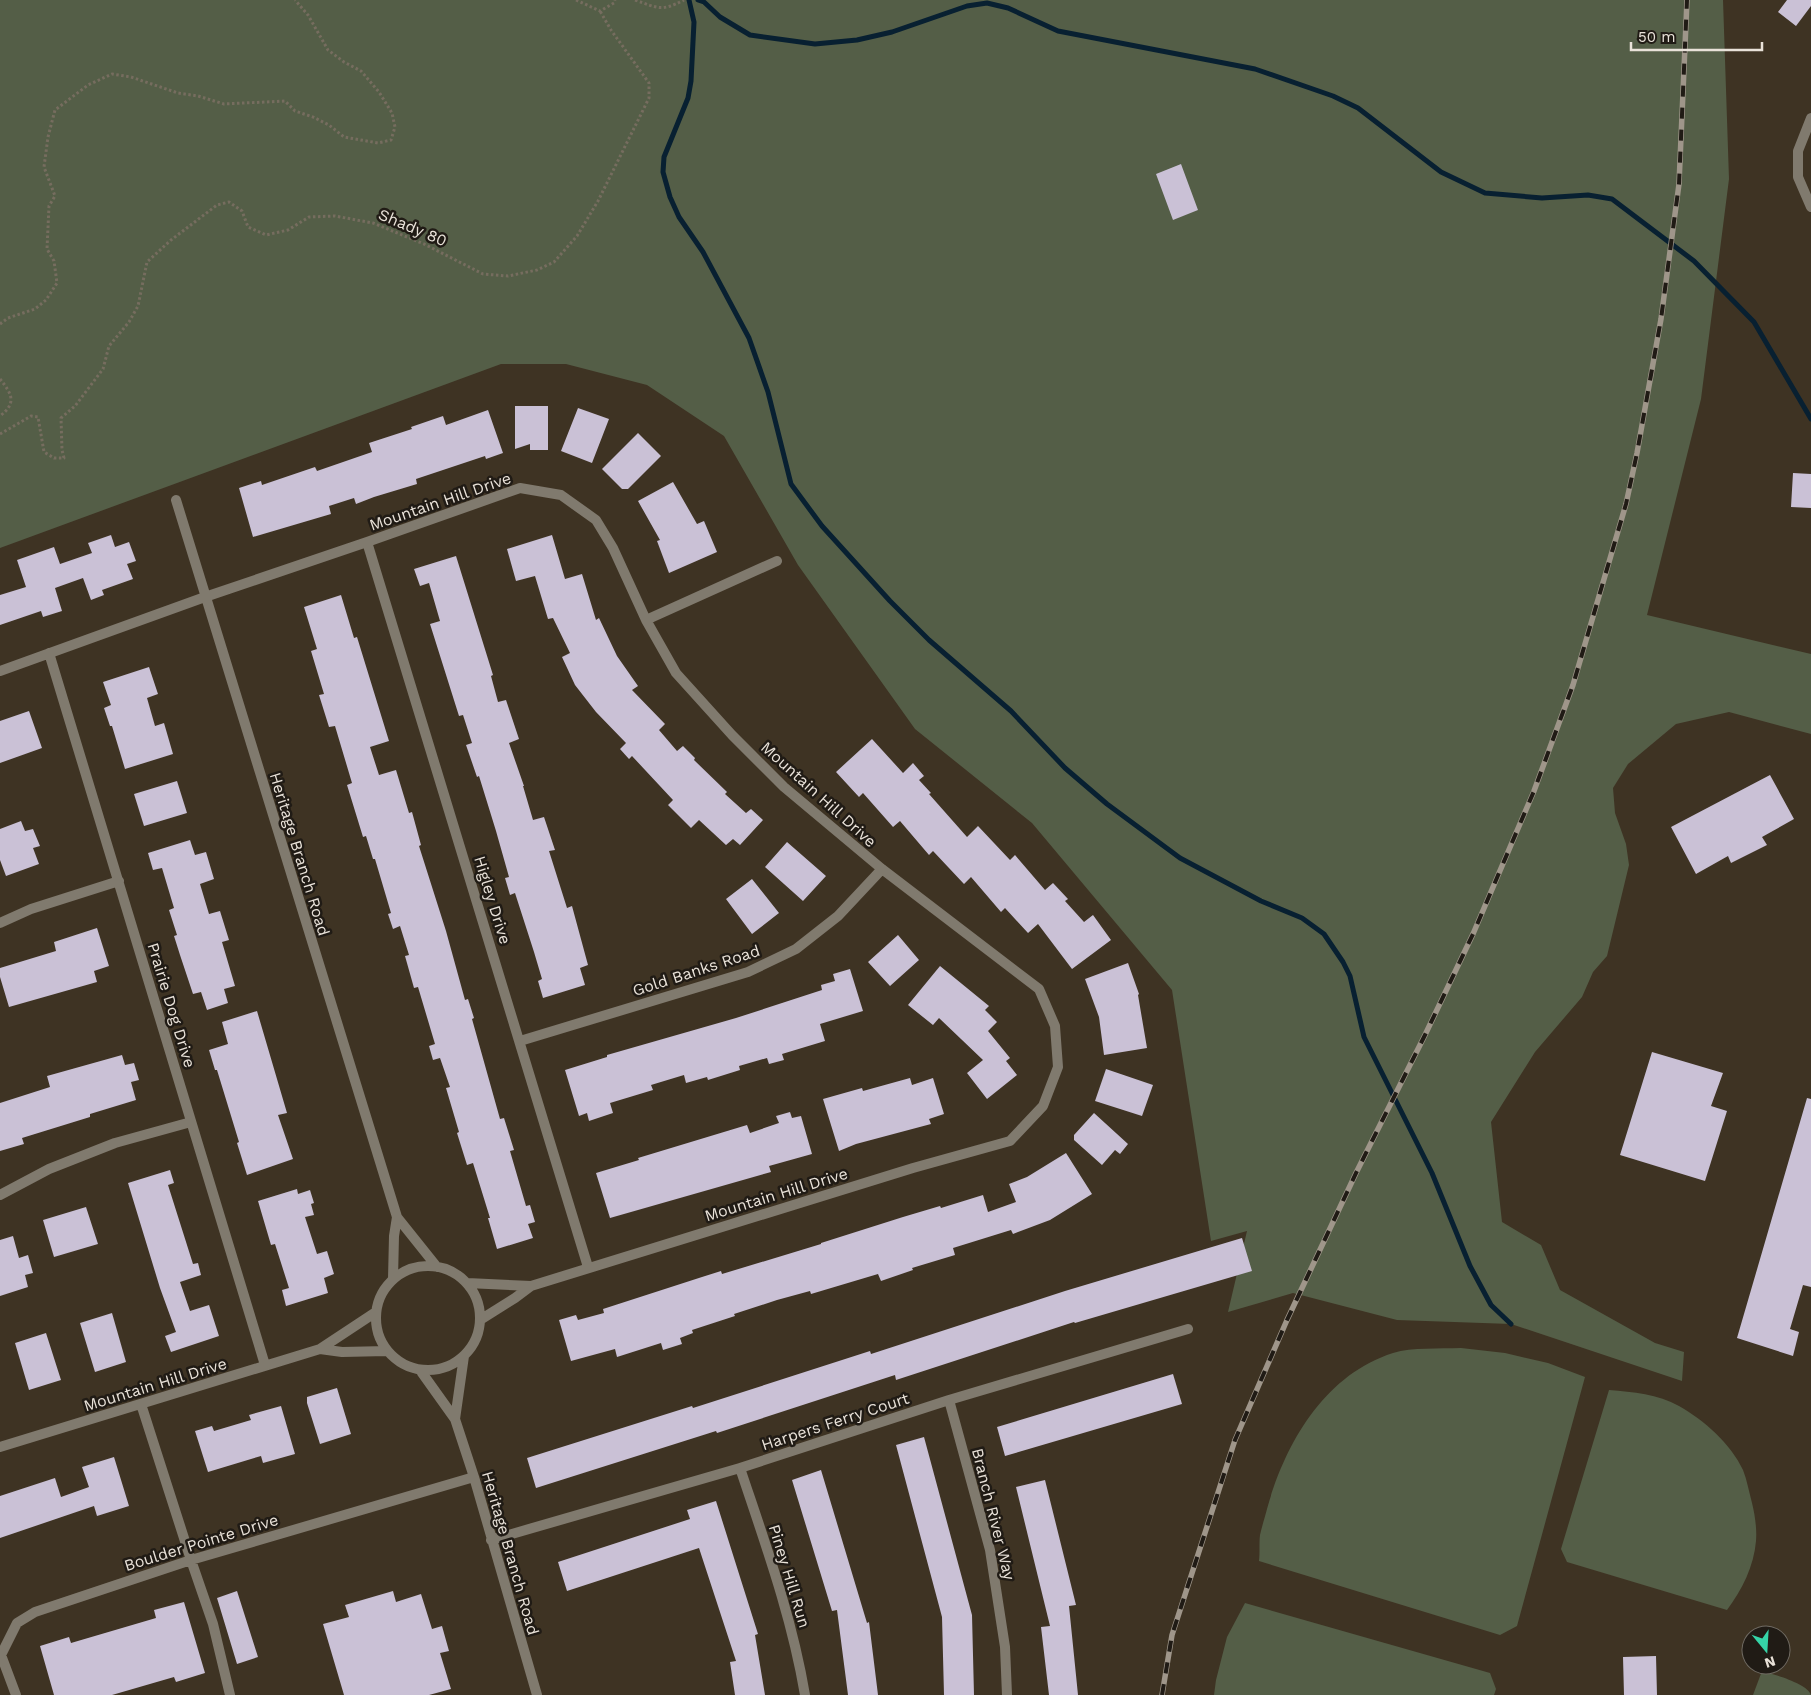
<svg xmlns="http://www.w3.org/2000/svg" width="1811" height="1695" font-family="'Work Sans',sans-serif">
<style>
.green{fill:#545e47}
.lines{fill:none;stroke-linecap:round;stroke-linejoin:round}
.stream{stroke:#082031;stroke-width:5}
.building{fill:#cac1d6}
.path{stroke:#766d5f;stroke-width:3;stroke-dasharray:2.5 2.5;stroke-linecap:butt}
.street{stroke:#807a6e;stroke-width:10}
.rail-casing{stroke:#9f968a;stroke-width:5.5}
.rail{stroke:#201b15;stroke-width:4;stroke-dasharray:11;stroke-linecap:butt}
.labels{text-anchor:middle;stroke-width:5;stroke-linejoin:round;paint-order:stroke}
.street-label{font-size:16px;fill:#e9e2d9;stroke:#201b15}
</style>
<rect width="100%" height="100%" fill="#3e3323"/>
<path class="green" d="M 0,0 L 1723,0 L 1729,179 L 1701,399 L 1647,615 L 1811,654 L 1811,734 L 1729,712 L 1676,724 L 1628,764 L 1613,788 L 1615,813 L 1626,844 L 1629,865 L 1607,956 L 1593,972 L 1582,997 L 1535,1052 L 1491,1122 L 1502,1222 L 1541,1245 L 1560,1290 L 1655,1343 L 1684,1352 L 1682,1381 L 1511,1324 L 1397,1320 L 1293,1293 L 1228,1312 L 1247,1231 L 1211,1241 L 1172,990 L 1032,823 L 915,729 L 798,565 L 724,436 L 647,385 L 566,364 L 501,364 L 0,548 Z
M 1461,1348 L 1505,1353 L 1548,1363 L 1585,1377 L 1517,1626 L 1500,1635 L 1259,1561 C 1260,1553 1259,1543 1260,1535 C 1262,1526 1265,1517 1267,1509 C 1285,1444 1324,1375 1393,1353 C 1412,1347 1440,1349 1461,1348 Z
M 1609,1390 C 1633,1392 1658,1394 1679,1406 C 1704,1420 1731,1444 1743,1470 C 1747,1480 1749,1492 1752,1503 C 1755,1515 1757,1529 1756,1541 C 1754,1566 1742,1590 1727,1610 L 1567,1562 L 1561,1549 Z
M 1245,1603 L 1490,1673 L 1496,1689 L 1494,1695 L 1214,1695 L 1216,1680 L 1227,1637 Z
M 1762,1671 C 1773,1674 1808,1684 1811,1695 L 1753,1695 Z"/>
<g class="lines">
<path class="stream" d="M 689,0 L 694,22 L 691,81 L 688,98 L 664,157 L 663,172 L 670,197 L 679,217 L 703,252 L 749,338 L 768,392 L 791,484 L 822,526 L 890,601 L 929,640 L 1011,711 L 1065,768 L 1107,804 L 1180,858 L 1261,901 L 1302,918 L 1324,934 L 1343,962 L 1350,976 L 1364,1037 L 1432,1173 L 1470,1266 L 1491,1305 L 1511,1324
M 698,0 L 704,2 L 720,17 L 750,35 L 815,44 L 857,40 L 892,32 L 967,6 L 987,3 L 1008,8 L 1058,31 L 1255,69 L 1333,96 L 1358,108 L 1441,172 L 1485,193 L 1542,198 L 1588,195 L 1612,199 L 1694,261 L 1754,322 L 1811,419"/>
</g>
<path class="building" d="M 1787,0 L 1811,0 L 1811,6 L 1796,26 L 1778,12 Z
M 1181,164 L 1198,210 L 1173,220 L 1156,174 Z
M 515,406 L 548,406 L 548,450 L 530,450 L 530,444 L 515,449 Z
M 578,408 L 609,419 L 592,463 L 561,451 Z
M 488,410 L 503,453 L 486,459 L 485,456 L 416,479 L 417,484 L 374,497 L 356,504 L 354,498 L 329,506 L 331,514 L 253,537 L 239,488 L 261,481 L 262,485 L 315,467 L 317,471 L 372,452 L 369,443 L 412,429 L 411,427 L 443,416 L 446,425 Z
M 638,433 L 661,456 L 628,489 L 622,489 L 602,469 Z
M 1793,473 L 1811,474 L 1811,508 L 1791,507 Z
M 673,482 L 697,524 L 704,521 L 717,552 L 669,573 L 657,541 L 660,540 L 638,501 Z
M 111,535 L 115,547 L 129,542 L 136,561 L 127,564 L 133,579 L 102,590 L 104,595 L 91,600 L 83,578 L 55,588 L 62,611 L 43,617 L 41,611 L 0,625 L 0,595 L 26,587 L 17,560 L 54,547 L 60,564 L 92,553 L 88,543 Z
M 552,535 L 565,579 L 582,574 L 596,620 L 599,618 L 617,656 L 638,686 L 632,690 L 665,724 L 659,730 L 677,751 L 683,746 L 695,758 L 694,760 L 727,792 L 725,794 L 746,813 L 751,809 L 763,820 L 740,845 L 733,839 L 726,845 L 699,820 L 691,828 L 668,805 L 673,800 L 632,756 L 629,759 L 620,749 L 626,743 L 596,712 L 575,685 L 562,657 L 570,653 L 553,618 L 548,619 L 535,576 L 516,581 L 507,549 Z
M 456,556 L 493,675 L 491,676 L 498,702 L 506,700 L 519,739 L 509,743 L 524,786 L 523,786 L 533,820 L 544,817 L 555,850 L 549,851 L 567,908 L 572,906 L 588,965 L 580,968 L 585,985 L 543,998 L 538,981 L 542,979 L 534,952 L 515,893 L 510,895 L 505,878 L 509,877 L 496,831 L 479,776 L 477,777 L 466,745 L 472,743 L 463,715 L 459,716 L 430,624 L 440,621 L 429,583 L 420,586 L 414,569 Z
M 341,595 L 354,638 L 357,637 L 389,741 L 370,747 L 379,775 L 396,770 L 409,813 L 412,812 L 421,845 L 419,846 L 446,931 L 465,1000 L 468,999 L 474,1018 L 472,1019 L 500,1119 L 504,1118 L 514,1150 L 510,1151 L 526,1206 L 530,1205 L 535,1222 L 528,1224 L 533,1238 L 497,1249 L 488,1218 L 490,1218 L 473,1163 L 467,1165 L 457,1133 L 459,1132 L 446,1088 L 450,1087 L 440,1058 L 433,1060 L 429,1046 L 435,1044 L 418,987 L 414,988 L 405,956 L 409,955 L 400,926 L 393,929 L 388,914 L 391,913 L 375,859 L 373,859 L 366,836 L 363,837 L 347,785 L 352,783 L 335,726 L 329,727 L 319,695 L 324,694 L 311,651 L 317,649 L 304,607 Z
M 149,667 L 158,694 L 147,698 L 155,726 L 164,723 L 173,754 L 125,769 L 112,726 L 110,726 L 104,708 L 111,705 L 103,682 Z
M 29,711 L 42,748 L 0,763 L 0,721 Z
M 872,739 L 903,773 L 913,763 L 924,776 L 919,780 L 931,793 L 929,794 L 967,837 L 978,826 L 1010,860 L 1015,855 L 1045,890 L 1053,883 L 1068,899 L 1065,901 L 1084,922 L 1093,915 L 1111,940 L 1072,969 L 1038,924 L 1028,933 L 1005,908 L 1001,912 L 971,877 L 964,884 L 933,851 L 929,855 L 900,821 L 893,827 L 863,793 L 859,797 L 836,772 Z
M 1770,775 L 1794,819 L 1762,837 L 1767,845 L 1731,863 L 1728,856 L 1696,874 L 1671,827 Z
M 177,781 L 187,813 L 144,826 L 134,794 Z
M 21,821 L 25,831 L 33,829 L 40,846 L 33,848 L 39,864 L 6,876 L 0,860 L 0,829 Z
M 190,840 L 195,855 L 206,852 L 214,879 L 200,884 L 209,914 L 220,911 L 229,940 L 222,942 L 235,986 L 224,989 L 228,1003 L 207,1010 L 201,992 L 193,994 L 180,955 L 174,936 L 177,935 L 169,910 L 174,908 L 162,868 L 153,870 L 148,853 Z
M 787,842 L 826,876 L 803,901 L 765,867 Z
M 752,879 L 779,913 L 752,934 L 726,899 Z
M 97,928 L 109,966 L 94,971 L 97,982 L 9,1007 L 0,977 L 0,968 L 56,951 L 54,942 Z
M 898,935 L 919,960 L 890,986 L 868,962 Z
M 1128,963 L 1139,994 L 1138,995 L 1147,1048 L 1104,1055 L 1099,1017 L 1085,979 Z
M 940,966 L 989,1006 L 985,1010 L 997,1022 L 988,1031 L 1010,1058 L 1006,1061 L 1017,1075 L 987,1099 L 967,1073 L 983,1060 L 939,1018 L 933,1025 L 908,1005 Z
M 850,969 L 863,1011 L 820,1024 L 825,1041 L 782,1054 L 784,1060 L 769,1064 L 767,1058 L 739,1066 L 740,1070 L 708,1080 L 707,1077 L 686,1083 L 684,1075 L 651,1085 L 653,1090 L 610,1103 L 613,1113 L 589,1121 L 587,1113 L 579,1116 L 565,1070 L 607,1057 L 607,1055 L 736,1018 L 822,990 L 821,985 L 835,981 L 833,974 Z
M 257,1011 L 287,1113 L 278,1115 L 293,1159 L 247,1175 L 237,1143 L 239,1142 L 217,1070 L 215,1070 L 209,1050 L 228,1044 L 222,1022 Z
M 1652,1052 L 1723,1073 L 1711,1106 L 1727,1111 L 1705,1181 L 1620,1155 Z
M 122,1055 L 125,1065 L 134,1063 L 139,1080 L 131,1082 L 136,1100 L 90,1114 L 90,1117 L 22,1138 L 24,1144 L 0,1151 L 0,1103 L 50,1087 L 47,1076 Z
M 1106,1069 L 1153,1085 L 1142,1116 L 1095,1101 Z
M 910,1078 L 912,1085 L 933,1078 L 944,1114 L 929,1119 L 931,1124 L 856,1144 L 839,1151 L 823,1099 L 862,1088 L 863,1091 Z
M 1807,1098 L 1811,1099 L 1811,1287 L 1803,1285 L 1790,1329 L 1799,1332 L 1793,1356 L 1737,1338 Z
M 790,1112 L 792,1118 L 801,1116 L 812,1154 L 769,1166 L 771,1172 L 610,1218 L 596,1173 L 639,1160 L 638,1158 L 747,1125 L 750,1133 L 779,1123 L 776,1116 Z
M 1094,1113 L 1128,1144 L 1120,1154 L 1115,1150 L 1102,1165 L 1074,1140 L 1074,1135 Z
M 1066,1153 L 1092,1194 L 1050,1220 L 1013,1234 L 1011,1230 L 953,1248 L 955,1255 L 912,1268 L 913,1270 L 881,1281 L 878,1274 L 811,1294 L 810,1291 L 777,1300 L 734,1314 L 735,1316 L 692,1330 L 693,1333 L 680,1338 L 682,1344 L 663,1350 L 661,1343 L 617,1357 L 615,1349 L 571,1361 L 559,1320 L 576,1315 L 578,1320 L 604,1313 L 603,1309 L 702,1277 L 721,1271 L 722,1274 L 821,1244 L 821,1243 L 903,1217 L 940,1206 L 941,1208 L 983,1195 L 988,1212 L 1016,1202 L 1009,1184 L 1027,1177 Z
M 170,1170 L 174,1183 L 168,1185 L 193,1264 L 198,1263 L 201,1275 L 180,1282 L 190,1311 L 209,1305 L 219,1336 L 171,1352 L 165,1336 L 176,1332 L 160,1288 L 128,1183 Z
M 297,1189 L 298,1194 L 310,1190 L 314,1203 L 311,1204 L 314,1215 L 305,1217 L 317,1254 L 327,1251 L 334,1274 L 324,1278 L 328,1293 L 286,1306 L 282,1290 L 289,1288 L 275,1244 L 271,1245 L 258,1201 Z
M 86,1207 L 98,1244 L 54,1257 L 43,1220 Z
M 13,1236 L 19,1258 L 28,1255 L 33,1273 L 25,1275 L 28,1287 L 0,1296 L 0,1240 Z
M 1242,1238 L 1252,1271 L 1075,1323 L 1074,1322 L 896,1380 L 895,1375 L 717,1433 L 716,1431 L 536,1488 L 527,1458 L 692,1406 L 693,1408 L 870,1351 L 871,1354 L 1065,1291 Z
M 112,1313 L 126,1362 L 95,1372 L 80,1323 Z
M 46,1333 L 61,1380 L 29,1390 L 15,1343 Z
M 1173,1374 L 1182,1404 L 1005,1456 L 997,1427 Z
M 337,1388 L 351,1434 L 320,1444 L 307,1403 L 307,1397 Z
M 281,1406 L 295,1454 L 263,1463 L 261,1456 L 208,1472 L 195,1431 L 212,1426 L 214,1431 L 251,1420 L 249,1415 Z
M 924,1437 L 972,1615 L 974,1695 L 944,1695 L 942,1617 L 896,1445 Z
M 114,1457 L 129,1506 L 97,1516 L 94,1506 L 0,1538 L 0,1496 L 55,1478 L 61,1497 L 89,1487 L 82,1467 Z
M 821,1470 L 867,1623 L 869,1622 L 878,1695 L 848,1695 L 837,1610 L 832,1611 L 792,1480 Z
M 1045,1480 L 1076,1605 L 1069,1606 L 1078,1695 L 1049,1695 L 1041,1627 L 1050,1626 L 1016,1487 Z
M 716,1501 L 758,1634 L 755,1635 L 765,1695 L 735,1695 L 730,1662 L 736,1661 L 699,1548 L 567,1591 L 558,1562 L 690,1519 L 687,1510 Z
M 237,1591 L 258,1657 L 237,1664 L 217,1598 Z
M 393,1591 L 396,1602 L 421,1594 L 432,1629 L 442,1626 L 449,1651 L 440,1653 L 451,1689 L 429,1695 L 344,1695 L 323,1624 L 349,1617 L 345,1605 Z
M 184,1602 L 205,1673 L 176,1682 L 174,1677 L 112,1695 L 54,1695 L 40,1646 L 69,1637 L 71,1643 L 156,1618 L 154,1610 Z
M 1656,1656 L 1657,1695 L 1624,1695 L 1623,1657 Z"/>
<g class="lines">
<path class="path" d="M 576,0 L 600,11 L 614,3 L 615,0
M 635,0 C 658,8 661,12 684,0
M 0,324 L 8,318 L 35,309 L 46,300 L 57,283 L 54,261 L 47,249 L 49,206 L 55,196 L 44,167 L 48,137 L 55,110 L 88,85 L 112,74 L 131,77 L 178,93 L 198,96 L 224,104 L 285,101 L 295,111 L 313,117 L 329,125 L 344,137 L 378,143 L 391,140 L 395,127 L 392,113 L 379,92 L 361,71 L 344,62 L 328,50 L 308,15 L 295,0
M 0,379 C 12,394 17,403 0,416
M 0,434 L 31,416 L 38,417 L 44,452 L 54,458 L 64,458 L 62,450 L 61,418 L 75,406 L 103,369 L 109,346 L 129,322 L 138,306 L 147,262 L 171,240 L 217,205 L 229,202 L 242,211 L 248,227 L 266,235 L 288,230 L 309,217 L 335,216 L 373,223 L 424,244 L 483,274 L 508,276 L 537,270 L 554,262 L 577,236 L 598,201 L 649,98 L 649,83 L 611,30 L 600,11"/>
<path class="street" d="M 1811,118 L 1798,151 L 1798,177 L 1811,207
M 176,500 L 397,1217 L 437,1267
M 367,542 L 588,1267
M 646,620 L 777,561
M 49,653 L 265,1365
M 0,671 L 205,597 L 367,542 L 520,488 L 561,495 L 596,520 L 613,548 L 646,620 L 676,673 L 732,735 L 784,787 L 882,869 L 1039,989 L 1055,1026 L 1058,1067 L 1043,1106 L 1010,1141 L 913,1168 L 531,1286 L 515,1298 L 480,1320
M 0,923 L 31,909 L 119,881
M 520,1041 L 748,972 L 796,949 L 838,916 L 882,869
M 0,1195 L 49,1169 L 115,1143 L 191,1122
M376 1318a52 52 0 1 1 104 0a52 52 0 1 1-104 0Z
M 393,1279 L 394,1236 L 397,1217
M 467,1283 L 531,1286
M 320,1349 L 342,1352 L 387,1351
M 420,1370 L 455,1419 L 474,1477 L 537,1695
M 949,1400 L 990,1550 L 1005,1647 L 1007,1695
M 141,1404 L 191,1560 L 213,1624 L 230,1695
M 455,1419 L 464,1356
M 0,1447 L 320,1349 L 376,1312
M 740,1468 C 765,1543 792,1617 805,1695
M 491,1540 L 740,1468 L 949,1400 L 1188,1329
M 16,1695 L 1,1655 L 17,1623 L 35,1612 L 191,1560 L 474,1477"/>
<defs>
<path id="rail" d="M 1162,1695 L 1172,1635 L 1235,1440 L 1287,1320 L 1357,1171 L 1425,1035 L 1473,934 L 1534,791 L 1573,685 L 1626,504 L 1637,453 L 1661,319 L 1679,184 L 1687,0"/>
</defs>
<use href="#rail" class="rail-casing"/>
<use href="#rail" class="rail"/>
</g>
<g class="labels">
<g class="street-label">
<text transform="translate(413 227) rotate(23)" y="6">Shady 80</text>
<text transform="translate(440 501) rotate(-19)" y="6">Mountain Hill Drive</text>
<text transform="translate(819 794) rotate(42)" y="6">Mountain Hill Drive</text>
<text transform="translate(300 854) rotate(73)" y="6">Heritage Branch Road</text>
<text transform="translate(493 900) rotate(73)" y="6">Higley Drive</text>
<text transform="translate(696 970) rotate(-18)" y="6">Gold Banks Road</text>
<text transform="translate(172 1005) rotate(73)" y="6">Prairie Dog Drive</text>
<text transform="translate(776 1194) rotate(-17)" y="6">Mountain Hill Drive</text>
<text transform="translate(155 1384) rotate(-17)" y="6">Mountain Hill Drive</text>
<text transform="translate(835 1421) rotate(-18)" y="6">Harpers Ferry Court</text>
<text transform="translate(994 1514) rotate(76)" y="6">Branch River Way</text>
<text transform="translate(201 1542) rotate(-17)" y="6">Boulder Pointe Drive</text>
<text transform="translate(511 1553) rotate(74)" y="6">Heritage Branch Road</text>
<text transform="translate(790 1576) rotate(73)" y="6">Piney Hill Run</text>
</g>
</g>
<g transform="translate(1766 1650) rotate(162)"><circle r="24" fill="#201b15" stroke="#706b63"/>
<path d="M0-4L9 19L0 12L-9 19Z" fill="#35d4a7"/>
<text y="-8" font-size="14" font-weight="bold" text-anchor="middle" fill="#e9e2d9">N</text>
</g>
<path d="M1631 42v8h131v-8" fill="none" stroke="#e9e2d9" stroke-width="2.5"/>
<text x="1638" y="42" font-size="15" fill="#e9e2d9" stroke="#201b15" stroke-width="4" paint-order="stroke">50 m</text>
</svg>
